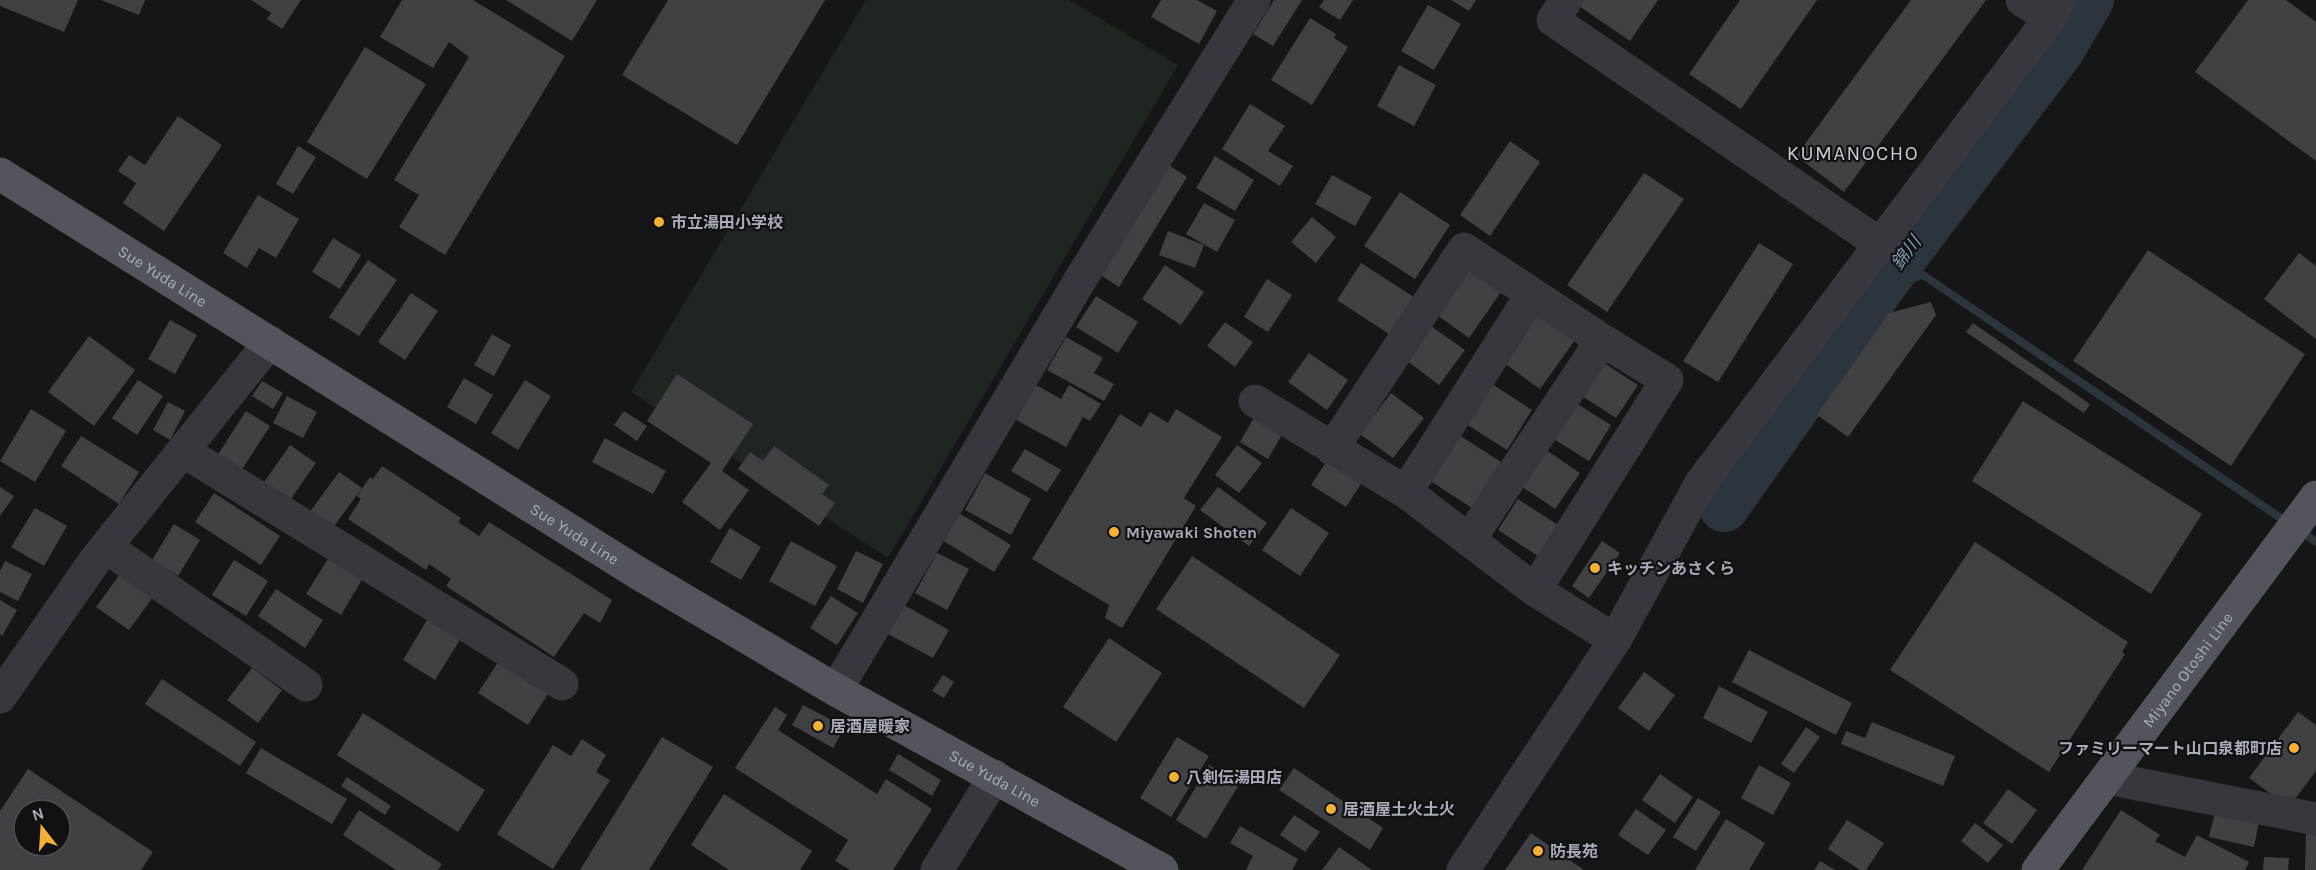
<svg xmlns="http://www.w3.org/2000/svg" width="2316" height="870" font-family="Karla,'Noto Sans JP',sans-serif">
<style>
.green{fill:#1e261f}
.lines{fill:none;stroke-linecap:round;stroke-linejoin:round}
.stream{stroke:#2c353c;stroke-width:8}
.river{stroke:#2c353c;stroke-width:50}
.building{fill:#404145;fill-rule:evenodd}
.minor{stroke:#37383d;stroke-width:33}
.major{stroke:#53555c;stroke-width:33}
.poi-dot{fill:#f2b134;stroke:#111113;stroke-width:2}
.labels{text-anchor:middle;stroke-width:4.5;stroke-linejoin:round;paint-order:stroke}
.poi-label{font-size:16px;font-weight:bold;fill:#a8adb8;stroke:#111113;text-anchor:start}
.street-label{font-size:16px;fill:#a8adb8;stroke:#111113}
.water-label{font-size:18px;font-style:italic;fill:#7f9bb3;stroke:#111113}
.quarter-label{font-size:20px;letter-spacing:1.5px;fill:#c9ccd4;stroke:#111113}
</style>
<rect width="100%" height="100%" fill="#161618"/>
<path class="green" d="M 866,0 L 1069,0 L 1178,65 L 888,558 L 631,392 Z"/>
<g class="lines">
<path class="stream" d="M 1878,289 L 1923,275 L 2288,523
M 2299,530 L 2316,542"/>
<path class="river" d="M 1724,507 L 1878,289 L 2058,52 L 2089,0"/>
</g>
<path class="building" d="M 0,0 L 78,0 L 64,32 L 0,6 Z
M 101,0 L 145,0 L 139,15 Z
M 251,0 L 301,0 L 282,29 L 267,19 L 271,13 Z
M 402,0 L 473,0 L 565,56 L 445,255 L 399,227 L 419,195 L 394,180 L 469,57 L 449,42 L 433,68 L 380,37 Z
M 506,0 L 597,0 L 572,41 Z
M 668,0 L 825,0 L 737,145 L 622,75 Z
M 1161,0 L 1197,0 L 1217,11 L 1199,44 L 1151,17 Z
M 1274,0 L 1302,0 L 1273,46 L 1253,34 Z
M 1324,0 L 1353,0 L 1340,20 L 1319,7 Z
M 1451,0 L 1476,0 L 1469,11 Z
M 1583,0 L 1658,0 L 1630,41 L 1579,6 Z
M 1740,0 L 1817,0 L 1741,109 L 1689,74 Z
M 1911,0 L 1986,0 L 1844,192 L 1796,156 Z
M 2248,0 L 2286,0 L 2316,22 L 2316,161 L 2195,72 Z
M 1428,5 L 1461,24 L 1434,70 L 1401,51 Z
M 1310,18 L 1336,34 L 1334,38 L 1348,47 L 1312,105 L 1271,80 Z
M 365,47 L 426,84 L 367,179 L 307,142 Z
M 1399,65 L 1436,85 L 1414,126 L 1377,106 Z
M 1250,104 L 1285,126 L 1268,151 L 1293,166 L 1280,186 L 1222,149 Z
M 178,116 L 222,145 L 164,231 L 123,203 L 136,183 L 118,171 L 129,155 L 145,165 Z
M 1510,141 L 1540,162 L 1490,236 L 1460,215 Z
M 298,146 L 316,157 L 293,194 L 276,184 Z
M 1215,156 L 1254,180 L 1235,211 L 1196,188 Z
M 1167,164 L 1187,177 L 1119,287 L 1099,274 Z
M 1644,173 L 1684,199 L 1607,312 L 1567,285 Z
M 1332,175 L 1372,197 L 1355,226 L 1315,204 Z
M 1400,192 L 1450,225 L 1415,279 L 1364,246 Z
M 258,195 L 299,219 L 276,258 L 259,248 L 247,268 L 223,253 Z
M 1204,203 L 1235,220 L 1217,252 L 1186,234 Z
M 1312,217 L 1336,237 L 1316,263 L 1291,242 Z
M 1168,231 L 1204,245 L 1195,268 L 1159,255 Z
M 333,238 L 361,255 L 340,289 L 312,272 Z
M 1759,243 L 1793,264 L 1718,382 L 1683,361 Z
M 2148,250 L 2305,354 L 2231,466 L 2073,361 Z
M 2299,253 L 2316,266 L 2316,339 L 2264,299 Z
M 368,260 L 397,280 L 359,336 L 329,317 Z
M 1361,263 L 1417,299 L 1392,336 L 1337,300 Z
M 1165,265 L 1204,292 L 1181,325 L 1142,299 Z
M 1468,269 L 1501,292 L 1469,338 L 1437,315 Z
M 1267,279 L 1292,295 L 1268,332 L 1244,317 Z
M 411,293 L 438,311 L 405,360 L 378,342 Z
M 1096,296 L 1138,322 L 1118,353 L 1076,327 Z
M 1931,302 L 1936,315 L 1848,437 L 1817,415 L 1889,313 Z
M 1535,312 L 1575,340 L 1540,389 L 1500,360 Z
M 170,320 L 197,335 L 175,374 L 148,359 Z
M 1225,322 L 1253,342 L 1235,367 L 1207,346 Z
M 1973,323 L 2090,404 L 2084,413 L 1966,332 Z
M 1431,326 L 1465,350 L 1439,385 L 1406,360 Z
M 492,334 L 511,345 L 494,376 L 474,365 Z
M 89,336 L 135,370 L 94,426 L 48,392 Z
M 1066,337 L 1103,358 L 1094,373 L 1114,384 L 1104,401 L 1047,370 Z
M 1309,353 L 1348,380 L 1327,410 L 1288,382 Z
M 1604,363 L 1638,385 L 1616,418 L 1582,396 Z
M 677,374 L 753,424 L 722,471 L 749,490 L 720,530 L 682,502 L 711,463 L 647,421 Z
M 464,378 L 493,395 L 476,424 L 447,407 Z
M 138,380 L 163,396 L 137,435 L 112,418 Z
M 525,380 L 551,396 L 518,450 L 491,433 Z
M 262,381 L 283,393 L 273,409 L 252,396 Z
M 1492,384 L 1532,410 L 1507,450 L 1466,424 Z
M 1036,385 L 1061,399 L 1069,385 L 1101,404 L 1090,421 L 1083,417 L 1066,447 L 1016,420 Z
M 1391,393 L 1424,418 L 1393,458 L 1360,434 Z
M 287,396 L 317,412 L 303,438 L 273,423 Z
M 2023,401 L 2202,514 L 2151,594 L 1972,481 Z
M 168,402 L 185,411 L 170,440 L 153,430 Z
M 1574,402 L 1611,425 L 1589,461 L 1552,438 Z
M 31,409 L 66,431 L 35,482 L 0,461 Z
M 1176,409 L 1222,437 L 1184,498 L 1196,506 L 1122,628 L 1105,618 L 1109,605 L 1032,559 L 1120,414 L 1141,427 L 1150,412 L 1168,423 Z
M 246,411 L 270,426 L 241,471 L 217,456 Z
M 624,411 L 647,426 L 637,441 L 614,425 Z
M 1256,414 L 1284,431 L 1268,459 L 1240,442 Z
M 1456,433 L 1501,462 L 1472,508 L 1426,478 Z
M 81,436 L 139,472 L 119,504 L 61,466 Z
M 605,438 L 666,471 L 653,494 L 592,462 Z
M 290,445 L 316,463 L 288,503 L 262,485 Z
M 1237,445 L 1262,463 L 1239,493 L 1215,475 Z
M 774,446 L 829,485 L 822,494 L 835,503 L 819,526 L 738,469 L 750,452 L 763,461 Z
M 1025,449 L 1061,470 L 1047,492 L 1011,471 Z
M 1546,450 L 1580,473 L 1555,509 L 1521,486 Z
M 1328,459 L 1363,481 L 1346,507 L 1311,485 Z
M 382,466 L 461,518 L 458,522 L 479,536 L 489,522 L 612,600 L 600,623 L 584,613 L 554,657 L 446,586 L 451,579 L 429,564 L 426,570 L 348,519 L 361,499 L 357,496 L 370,477 L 373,479 Z
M 339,472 L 362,488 L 332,529 L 309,513 Z
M 985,473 L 1031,499 L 1011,535 L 965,510 Z
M 0,487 L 14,496 L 0,516 Z
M 1218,487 L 1267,523 L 1249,546 L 1200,510 Z
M 214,493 L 280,536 L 261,565 L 195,522 Z
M 1518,499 L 1558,525 L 1538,556 L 1498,530 Z
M 35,508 L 67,526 L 44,566 L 11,547 Z
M 1291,508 L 1329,533 L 1300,576 L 1262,550 Z
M 959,513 L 1011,545 L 994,572 L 942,540 Z
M 174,524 L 200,540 L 178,576 L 152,560 Z
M 730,528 L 761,547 L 741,580 L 710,562 Z
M 791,541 L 837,566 L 815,606 L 769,581 Z
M 1602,541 L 1620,553 L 1589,598 L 1572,586 Z
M 1975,542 L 2128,642 L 2122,652 L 2125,654 L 2049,772 L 1890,670 Z
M 856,551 L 883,564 L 863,603 L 837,589 Z
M 937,553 L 969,569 L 947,610 L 915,593 Z
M 1192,556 L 1340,655 L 1304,708 L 1156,609 Z
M 329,557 L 363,578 L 341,615 L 306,594 Z
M 234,560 L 268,581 L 246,616 L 212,595 Z
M 5,561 L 32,574 L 18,601 L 0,592 L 0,571 Z
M 120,574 L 153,597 L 129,630 L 96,607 Z
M 276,589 L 323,620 L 305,648 L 258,616 Z
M 831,596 L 858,613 L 837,645 L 810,628 Z
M 0,600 L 17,610 L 2,636 L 0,634 Z
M 902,604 L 949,630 L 933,658 L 886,633 Z
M 430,615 L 463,635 L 435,680 L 403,660 Z
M 1109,638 L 1162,673 L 1116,742 L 1063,707 Z
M 1749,650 L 1852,703 L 1836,735 L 1732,682 Z
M 500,659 L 550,691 L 528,725 L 478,693 Z
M 252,668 L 282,690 L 258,723 L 227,700 Z
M 1644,672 L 1675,695 L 1649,731 L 1618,708 Z
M 943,675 L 954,682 L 944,698 L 932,691 Z
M 162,679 L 256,742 L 240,766 L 145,704 Z
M 1719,686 L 1768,712 L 1751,743 L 1703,718 Z
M 803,705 L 845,727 L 833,748 L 792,725 Z
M 775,707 L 787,715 L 778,730 L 877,794 L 886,779 L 932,809 L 893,870 L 850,870 L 835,861 L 848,840 L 735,768 Z
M 2298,712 L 2316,725 L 2316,771 L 2289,807 L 2249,778 Z
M 363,713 L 485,790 L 458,832 L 337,755 Z
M 1872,722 L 1955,756 L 1943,786 L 1841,744 L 1846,731 L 1865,738 Z
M 1806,727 L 1820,737 L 1794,773 L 1781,764 Z
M 662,737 L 713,767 L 649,870 L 580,870 Z
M 1177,737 L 1209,756 L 1171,817 L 1140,798 Z
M 582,739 L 606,755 L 596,772 L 610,780 L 553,869 L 497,834 L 553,745 L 571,756 Z
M 261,748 L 347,799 L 332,824 L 246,773 Z
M 898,754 L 941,780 L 932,796 L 889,770 Z
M 1209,765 L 1240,783 L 1206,839 L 1176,820 Z
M 1759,765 L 1791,783 L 1773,815 L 1741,798 Z
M 1294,768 L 1383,828 L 1370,850 L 1279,790 Z
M 28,769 L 153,852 L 141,870 L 0,870 L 0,811 ZM 24,810 L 60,810 L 60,846 L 24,846 Z
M 1660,774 L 1693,797 L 1675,823 L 1642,800 Z
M 347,777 L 391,806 L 385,815 L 341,786 Z
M 2008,789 L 2037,810 L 2012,844 L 1983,823 Z
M 724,794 L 812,851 L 800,870 L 729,870 L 691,845 Z
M 1698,798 L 1721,812 L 1696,851 L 1673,837 Z
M 1636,809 L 1666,830 L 1648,855 L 1618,835 Z
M 359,810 L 442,864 L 438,870 L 396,870 L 343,835 Z
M 2121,810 L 2160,835 L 2155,841 L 2185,857 L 2197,835 L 2249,862 L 2245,870 L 2082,870 Z
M 2215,812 L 2259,822 L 2254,847 L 2209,837 Z
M 1294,815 L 1320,832 L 1305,852 L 1280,835 Z
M 1726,819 L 1765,843 L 1749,870 L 1695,870 Z
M 1847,820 L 1884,843 L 1866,870 L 1860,870 L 1828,849 Z
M 1975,823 L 2003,845 L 1988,863 L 1961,841 Z
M 1240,826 L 1298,859 L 1292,870 L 1246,870 L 1253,856 L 1230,843 Z
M 1531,833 L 1584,870 L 1505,870 Z
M 2306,833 L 2316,833 L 2316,870 L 2305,870 Z
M 1339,847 L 1372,870 L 1322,870 Z
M 2264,857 L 2289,858 L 2288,870 L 2263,870 Z
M 1820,861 L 1835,870 L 1814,870 Z"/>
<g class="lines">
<path class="minor" d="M 1566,0 L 1553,20 L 1880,244
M 2022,0 L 2050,18
M 1255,401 L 1406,492 L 1535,590 L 1615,640
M 1332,449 L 1464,249 L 1602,340 L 1667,380 L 1535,590
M 183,451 L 562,684
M 1406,492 L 1532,294
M 1469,540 L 1602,340
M 106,547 L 306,685
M 836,690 L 1083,275 L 1254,0
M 0,697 L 96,559 L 270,342
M 2107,778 L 2316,819
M 937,870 L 995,776
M 1463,870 L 1615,640 L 1701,483 L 2050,18 L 2059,0"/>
<g class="major">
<path id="s1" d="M 0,174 L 638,573 L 836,690 L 1162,870"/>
<path id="s2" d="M 2038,870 L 2316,497"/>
</g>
</g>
<g class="poi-dot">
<circle cx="659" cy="222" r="6"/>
<circle cx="1114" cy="532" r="6"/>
<circle cx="1595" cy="568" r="6"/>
<circle cx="818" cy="726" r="6"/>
<circle cx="2294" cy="748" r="6"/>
<circle cx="1174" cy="777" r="6"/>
<circle cx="1331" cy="809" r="6"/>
<circle cx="1538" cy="851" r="6"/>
</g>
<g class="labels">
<g class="poi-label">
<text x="671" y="228">市立湯田小学校</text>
<text x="1126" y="538">Miyawaki Shoten</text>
<text x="1607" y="574">キッチンあさくら</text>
<text x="830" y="732">居酒屋暖家</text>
<text x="2282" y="754" text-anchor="end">ファミリーマート山口泉都町店</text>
<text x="1186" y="783">八剣伝湯田店</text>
<text x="1343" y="815">居酒屋土火土火</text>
<text x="1550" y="857">防長苑</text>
</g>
<g class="street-label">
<text dy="6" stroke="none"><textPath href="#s1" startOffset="192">Sue Yuda Line</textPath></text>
<text dy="6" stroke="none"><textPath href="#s1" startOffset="678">Sue Yuda Line</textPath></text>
<text dy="6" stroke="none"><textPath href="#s2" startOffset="250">Miyano Otoshi Line</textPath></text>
<text dy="6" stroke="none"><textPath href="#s1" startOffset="1164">Sue Yuda Line</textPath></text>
</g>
<g class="water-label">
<text transform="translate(1906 253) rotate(-53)" y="6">錦川</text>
</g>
<g class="quarter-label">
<text x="1853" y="160">KUMANOCHO</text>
</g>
</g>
<g transform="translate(42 828) rotate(343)"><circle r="28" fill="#111113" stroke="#4d4f55" stroke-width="1.5"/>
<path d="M0-4.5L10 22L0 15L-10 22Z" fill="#f2b134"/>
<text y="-9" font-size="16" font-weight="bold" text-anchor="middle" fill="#a8adb8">N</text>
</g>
</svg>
